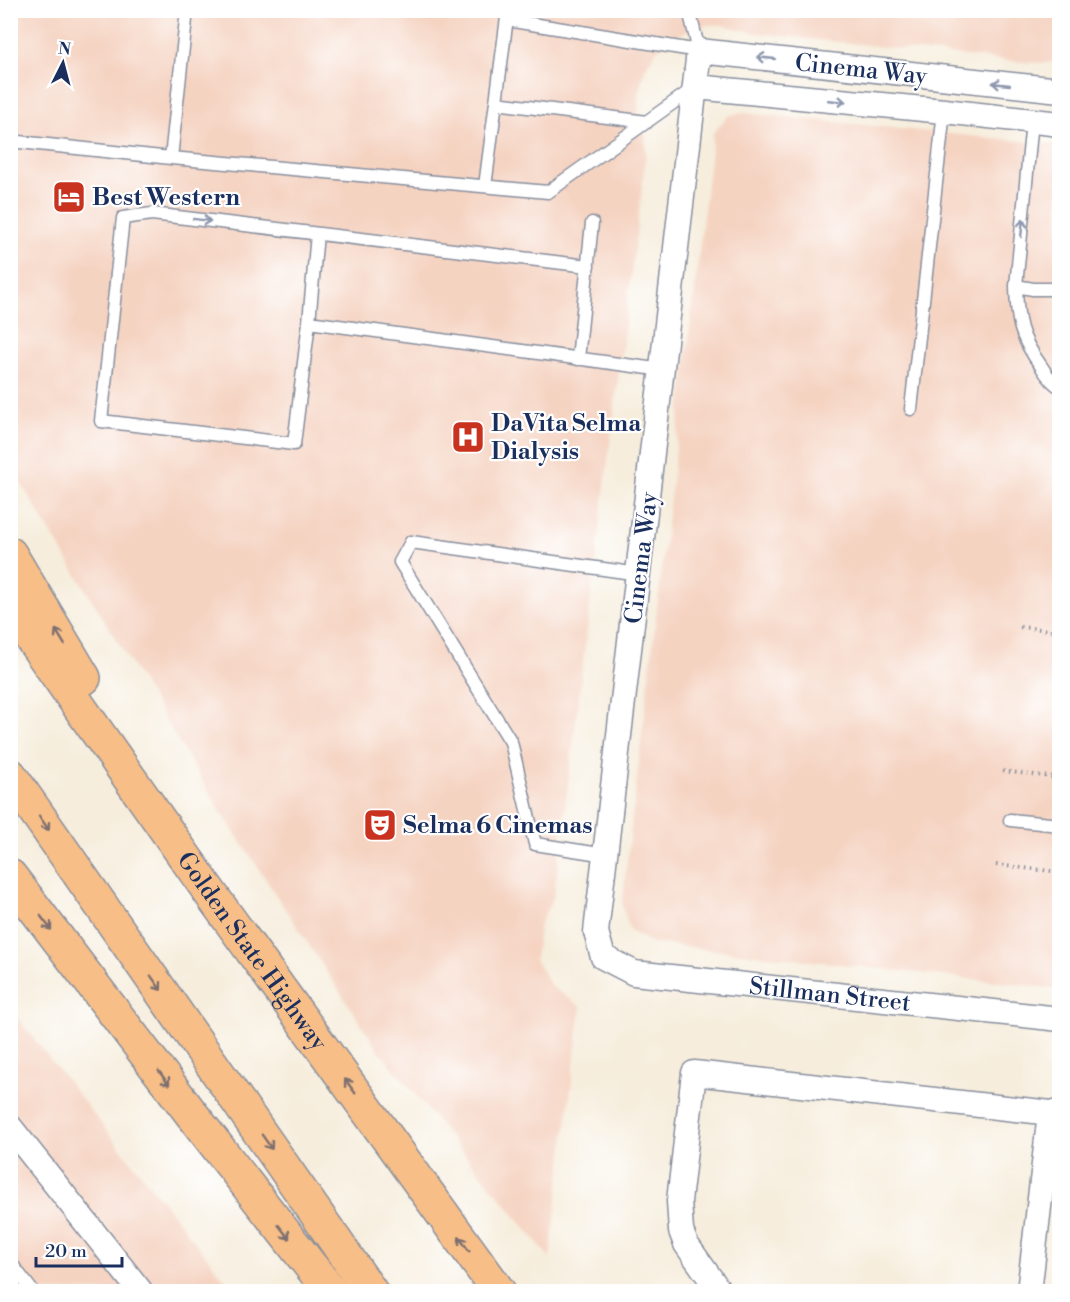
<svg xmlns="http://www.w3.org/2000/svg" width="1070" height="1302" font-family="'Libre Bodoni',serif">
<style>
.built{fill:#f5d3c1}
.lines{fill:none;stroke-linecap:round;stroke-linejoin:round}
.lane-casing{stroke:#888e9d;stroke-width:15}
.street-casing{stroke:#888e9d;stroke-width:27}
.highway-casing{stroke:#888e9d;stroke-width:36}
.path{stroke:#888e9d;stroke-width:4;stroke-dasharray:1.5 4.5;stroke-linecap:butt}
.lane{stroke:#fff;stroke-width:12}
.street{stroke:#fff;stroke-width:24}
.highway{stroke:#f7be87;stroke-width:33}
.oneway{stroke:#8d97ae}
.oneway2{stroke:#7e6f70}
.labels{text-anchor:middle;stroke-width:4.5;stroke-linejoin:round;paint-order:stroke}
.street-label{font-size:24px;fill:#1b2f5e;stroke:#fff}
.poi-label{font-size:24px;font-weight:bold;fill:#1b2f5e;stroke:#fff;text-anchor:start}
</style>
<rect width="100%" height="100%" fill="#fff"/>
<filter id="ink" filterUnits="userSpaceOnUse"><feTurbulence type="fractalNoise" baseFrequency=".0167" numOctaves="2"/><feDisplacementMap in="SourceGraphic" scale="12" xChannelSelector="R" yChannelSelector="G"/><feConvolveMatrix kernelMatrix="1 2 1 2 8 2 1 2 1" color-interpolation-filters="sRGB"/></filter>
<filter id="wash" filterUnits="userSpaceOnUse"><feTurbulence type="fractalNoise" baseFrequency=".008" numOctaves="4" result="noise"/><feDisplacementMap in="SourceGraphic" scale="24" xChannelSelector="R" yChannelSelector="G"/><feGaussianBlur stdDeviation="1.35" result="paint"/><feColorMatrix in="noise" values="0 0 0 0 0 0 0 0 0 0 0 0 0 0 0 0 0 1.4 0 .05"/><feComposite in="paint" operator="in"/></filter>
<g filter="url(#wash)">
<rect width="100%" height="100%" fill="#f6eddc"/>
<path class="built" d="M 11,11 L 1059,11 L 1059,62 L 1030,63 L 756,33 L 721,25 L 707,25 L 686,31 L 672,39 L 657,50 L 645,69 L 638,94 L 639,113 L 645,137 L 646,155 L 554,896 L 540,924 L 535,959 L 551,986 L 581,1007 L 550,1258 L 377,1048 L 220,810 L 11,467 Z
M 745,113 L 1059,145 L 1059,989 L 653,943 L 630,931 L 622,905 L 713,133 L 729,115 Z
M 11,1010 L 234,1291 L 11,1291 Z"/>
</g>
<g filter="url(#ink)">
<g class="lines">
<defs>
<path id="lane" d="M 187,10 L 171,158 L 548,192 L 694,88
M 507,20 L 699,51 L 689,10
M 496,103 L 647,122
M 10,141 L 171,158
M 485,186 L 508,10
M 588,266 L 152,214 L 123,218 L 101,421 L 294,444 L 309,322 L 663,370
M 1016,286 L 1032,121
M 1060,289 L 1033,289 L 1016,286 C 1017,322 1020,337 1041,366 C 1046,374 1052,383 1060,387
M 309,322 L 317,234
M 578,359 L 592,223
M 911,409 L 944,111
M 1010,820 L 1060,825
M 606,855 L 535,844 L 511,742 L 400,562 L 411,542 L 639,574
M 10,1262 L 33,1292"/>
<g id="street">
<path d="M 696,87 L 944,111 L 1060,124"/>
<path id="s1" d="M 1060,90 L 699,51 L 596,932 L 603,957 L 634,973 L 1060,1019"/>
<path d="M 10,1127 L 141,1292"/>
<path d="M 720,1292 L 686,1244 L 681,1231 L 679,1201 L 694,1073 L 1060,1114"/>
<path d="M 1029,1292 L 1050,1113"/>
</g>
<g id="highway">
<path d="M 10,554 L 84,678"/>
<path id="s2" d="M 10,608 L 218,904 L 499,1292"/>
<path d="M 10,775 L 371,1292"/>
<path d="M 10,876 L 194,1117 L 331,1292"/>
</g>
</defs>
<use href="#lane" class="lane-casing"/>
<use href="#street" class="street-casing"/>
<use href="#highway" class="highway-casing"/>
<path class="path" d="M 1020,627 L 1060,631
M 1003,771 L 1060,778
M 996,865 L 1060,872"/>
<use href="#lane" class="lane"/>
<use href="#street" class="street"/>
<use href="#highway" class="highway"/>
</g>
<defs><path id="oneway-shaft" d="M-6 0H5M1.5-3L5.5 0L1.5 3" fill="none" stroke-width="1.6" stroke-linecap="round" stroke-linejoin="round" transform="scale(1.5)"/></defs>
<g class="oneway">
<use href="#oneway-shaft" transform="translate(766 58) rotate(-174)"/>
<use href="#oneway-shaft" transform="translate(1001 84) rotate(-174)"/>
<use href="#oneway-shaft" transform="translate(837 101) rotate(5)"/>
<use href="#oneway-shaft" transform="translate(202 220) rotate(7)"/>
<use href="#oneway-shaft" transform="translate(1022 228) rotate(-84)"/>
</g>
<g class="oneway2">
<use href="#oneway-shaft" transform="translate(60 637) rotate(-121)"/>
<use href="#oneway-shaft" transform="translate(44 823) rotate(55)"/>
<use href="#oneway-shaft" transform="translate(46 923) rotate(53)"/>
<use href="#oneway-shaft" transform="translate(156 983) rotate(55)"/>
<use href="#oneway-shaft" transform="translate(164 1078) rotate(53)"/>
<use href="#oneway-shaft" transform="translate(350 1086) rotate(-126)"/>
<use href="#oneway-shaft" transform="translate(267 1142) rotate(55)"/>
<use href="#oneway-shaft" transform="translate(284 1232) rotate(52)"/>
<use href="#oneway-shaft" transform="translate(464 1244) rotate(-126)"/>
</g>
</g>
<defs>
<symbol id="hotel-square" viewBox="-11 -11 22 22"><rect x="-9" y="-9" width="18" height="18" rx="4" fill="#c8321e" stroke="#fff"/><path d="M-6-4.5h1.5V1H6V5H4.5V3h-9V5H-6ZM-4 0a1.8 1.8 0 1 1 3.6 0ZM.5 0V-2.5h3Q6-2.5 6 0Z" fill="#fff"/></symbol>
<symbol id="hospital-square" viewBox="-11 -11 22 22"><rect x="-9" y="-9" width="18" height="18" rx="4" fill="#c8321e" stroke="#fff"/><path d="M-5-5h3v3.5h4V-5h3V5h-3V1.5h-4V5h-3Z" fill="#fff"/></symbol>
<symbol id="theatre-square" viewBox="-11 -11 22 22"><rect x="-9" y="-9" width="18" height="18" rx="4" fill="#c8321e" stroke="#fff"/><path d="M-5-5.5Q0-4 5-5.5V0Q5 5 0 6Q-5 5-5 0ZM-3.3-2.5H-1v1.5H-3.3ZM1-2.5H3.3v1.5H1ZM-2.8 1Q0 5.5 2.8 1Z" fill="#fff"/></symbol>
</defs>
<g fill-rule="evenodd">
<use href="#hotel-square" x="50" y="178" width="38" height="38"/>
<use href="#hospital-square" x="449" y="418" width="38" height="38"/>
<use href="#theatre-square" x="361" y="806" width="38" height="38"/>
</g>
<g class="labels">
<g class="street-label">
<text transform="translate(861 69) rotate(6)" y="8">Cinema Way</text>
<text transform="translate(641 558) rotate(-83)" y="8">Cinema Way</text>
<text dy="8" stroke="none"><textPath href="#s2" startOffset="420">Golden State Highway</textPath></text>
<text dy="8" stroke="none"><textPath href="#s1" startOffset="1508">Stillman Street</textPath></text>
</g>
<g class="poi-label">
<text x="92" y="205">Best Western</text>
<text x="491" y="431">DaVita Selma<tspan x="491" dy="28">Dialysis</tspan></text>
<text x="403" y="833">Selma 6 Cinemas</text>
</g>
</g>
<rect width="1070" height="1302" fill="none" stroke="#fff" stroke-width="36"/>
<g transform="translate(63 63) rotate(6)" stroke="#ffffff" stroke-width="4.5" paint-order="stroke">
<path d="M0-4.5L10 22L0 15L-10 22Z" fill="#1b2f5e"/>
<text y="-9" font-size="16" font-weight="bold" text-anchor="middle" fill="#1b2f5e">N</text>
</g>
<path d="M36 1257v9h86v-9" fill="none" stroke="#1b2f5e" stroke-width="3"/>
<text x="45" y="1257" font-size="18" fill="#1b2f5e" stroke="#ffffff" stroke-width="4.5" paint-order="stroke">20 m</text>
</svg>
